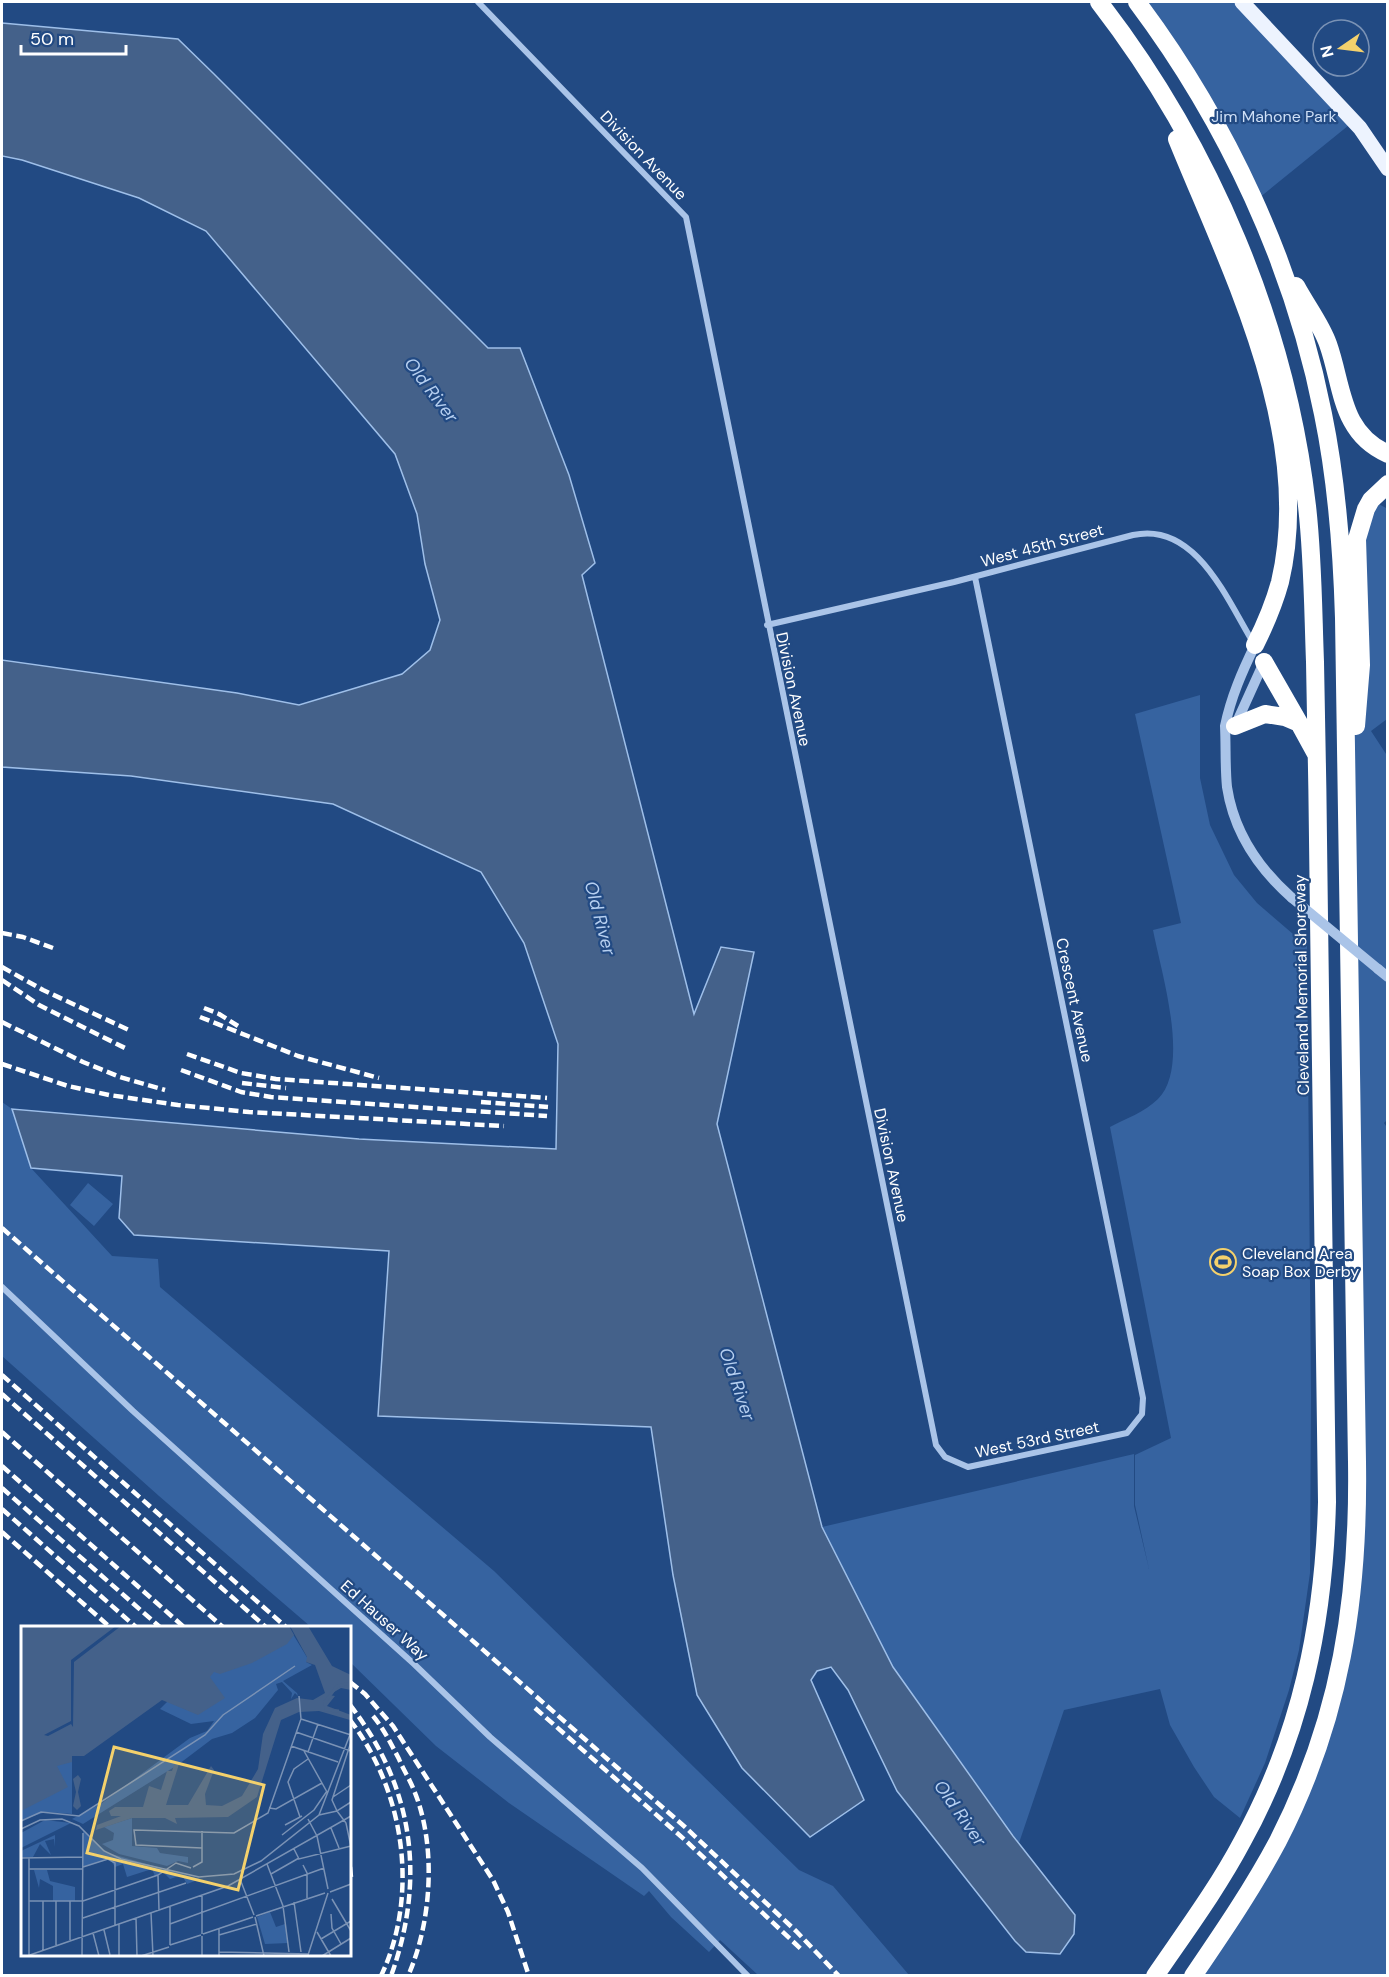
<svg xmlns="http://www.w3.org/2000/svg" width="1389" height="1977" font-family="'DM Sans',sans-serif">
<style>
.green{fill:#3663a0}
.water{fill:#44618a;stroke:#9ebfe9;stroke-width:1.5}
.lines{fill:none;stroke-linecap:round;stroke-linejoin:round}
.minor{stroke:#aac4e8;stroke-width:6}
.tertiary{stroke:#aac4e8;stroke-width:10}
.primary{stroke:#edf3fe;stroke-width:15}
.motorway{stroke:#fff;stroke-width:18}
.rail{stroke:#fff;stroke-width:4.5;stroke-dasharray:10 4.5;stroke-linecap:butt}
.tertiary-bridge{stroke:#aac4e8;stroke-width:10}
.labels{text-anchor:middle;stroke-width:4.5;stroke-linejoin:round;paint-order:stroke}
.park-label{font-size:16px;fill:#cedff6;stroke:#224a83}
.street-label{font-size:16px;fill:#fff;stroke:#224a83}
.poi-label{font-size:16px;fill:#fff;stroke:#224a83;text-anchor:start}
.water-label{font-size:18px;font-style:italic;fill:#b6cff0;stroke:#224a83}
.inset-river{fill:none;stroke:#44618a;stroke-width:3}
.inset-road{fill:none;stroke:#7a92b5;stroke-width:1.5}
.view{fill:#f4d16c;fill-opacity:0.15;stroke:#f4d16c;stroke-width:3}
.inset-edge{fill:none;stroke:#fff;stroke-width:3}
</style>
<rect width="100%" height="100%" fill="#224a83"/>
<path class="green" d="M 1137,2 L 1242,2 L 1354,121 L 1254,202 Z
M 1371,500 L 1388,509 L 1387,719 L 1371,731 L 1388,757 L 1388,1119 L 1384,1123 L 1388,1129 L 1387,1975 L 1193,1976 L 1288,1820 L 1349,1615 L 1348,796 L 1359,700 L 1357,551 Z
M 1200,695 L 1200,778 L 1210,825 L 1234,875 L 1257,903 L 1307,946 L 1311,1395 L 1310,1573 L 1299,1650 L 1289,1690 L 1265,1763 L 1240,1818 L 1214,1797 L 1194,1767 L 1170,1725 L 1160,1689 L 1064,1710 L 1019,1843 L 893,1667 L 822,1527 L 1134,1454 L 1134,1506 L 1149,1569 L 1135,1505 L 1135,1455 L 1171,1438 L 1110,1127 C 1125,1119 1145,1112 1158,1099 C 1191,1066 1161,972 1153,930 L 1181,923 L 1135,714 Z
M 2,1102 L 12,1109 L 31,1168 L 112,1256 L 158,1259 L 160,1287 L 494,1571 L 799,1870 L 833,1886 L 909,1975 L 758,1975 L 720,1940 L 709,1952 L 671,1917 L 649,1891 L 644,1896 L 509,1803 L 436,1746 L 350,1662 L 350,1628 L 311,1627 L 159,1496 L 2,1356 Z
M 88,1183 L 113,1204 L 94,1226 L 70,1205 Z"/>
<path class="water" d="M 2,23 L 178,39 L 214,74 L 488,348 L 520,348 L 569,475 L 595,563 L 582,575 L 694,1014 L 721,947 L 754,952 L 717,1124 L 822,1527 L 893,1667 L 1013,1836 L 1075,1915 L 1074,1934 L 1060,1954 L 1026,1952 L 1015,1941 L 897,1791 L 848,1690 L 831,1667 L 817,1671 L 811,1680 L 864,1800 L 810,1837 L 742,1768 L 697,1695 L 673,1575 L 651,1427 L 378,1416 L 389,1251 L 134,1235 L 119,1218 L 122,1176 L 31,1168 L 12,1109 L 359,1139 L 556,1149 L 558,1044 L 524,943 L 481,872 L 333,804 L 131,776 L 2,767 L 2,660 L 237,693 L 299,705 L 402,674 L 430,650 L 440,620 L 425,564 L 417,514 L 395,454 L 206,231 L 139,198 L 22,160 L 2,156 Z"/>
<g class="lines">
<path class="minor" d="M 478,2 L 686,217 L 936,1445 L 945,1457 L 968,1467 L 1127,1433 L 1142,1414 L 1143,1398 L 975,577
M 767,625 L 954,582 L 1133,535 C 1196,521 1227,600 1254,644
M 2,1287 L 133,1411 L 414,1664 L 490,1737 L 642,1868 L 748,1976"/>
<path class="tertiary" d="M 1255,645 C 1242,672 1231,697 1225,726 C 1226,747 1225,767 1227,787 C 1234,833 1258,868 1292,898
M 1235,726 L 1264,662
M 1378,969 L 1388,977"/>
<path class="primary" d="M 1242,2 L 1360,128 L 1388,169"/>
<path class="motorway" d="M 1099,2 C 1211,147 1286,324 1307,506 C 1313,558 1313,610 1315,662 C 1317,747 1318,833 1319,918 C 1322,1113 1324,1308 1327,1502 C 1324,1623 1301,1735 1242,1842 C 1217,1889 1185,1932 1155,1976
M 1137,2 C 1227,122 1294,266 1323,414 C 1337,482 1342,549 1344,618 L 1357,1462 C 1359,1598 1341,1718 1278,1841 C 1253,1888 1223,1932 1193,1976
M 1177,139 C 1231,272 1315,434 1280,582 C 1274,604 1265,625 1255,645
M 1296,286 C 1306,305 1321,324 1328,344 C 1343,386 1340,433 1388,454
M 1264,662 L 1299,723
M 1235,726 L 1265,714 L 1285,717 L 1299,723 L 1316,754
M 1356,726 L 1361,665 L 1357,539 L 1366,509 L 1371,500 L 1388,484"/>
<path class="rail" d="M 2,933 L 23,937 L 53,948
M 2,967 L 43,990 L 131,1031
M 2,980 L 39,1005 L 125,1048
M 204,1008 L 219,1014 L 238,1026
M 200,1017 L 298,1056 L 379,1078
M 2,1022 L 83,1062 L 120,1077 L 165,1090
M 187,1054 L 241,1073 L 276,1079 L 547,1098
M 2,1064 L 68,1086 L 109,1095 L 178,1105 L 249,1112 L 504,1126
M 181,1070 L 241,1092 L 271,1097 L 547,1116
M 242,1083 L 286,1088
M 481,1102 L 548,1107
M 2,1228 L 685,1827 L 796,1931 L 839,1976
M 2,1375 L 287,1628
M 2,1394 L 267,1628
M 2,1432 L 224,1628
M 2,1466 L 185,1628
M 2,1488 L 161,1628
M 2,1509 L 137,1628
M 2,1532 L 111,1628
M 350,1682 L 365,1694 L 393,1726 L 493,1880 L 508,1912 L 529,1976
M 350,1705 C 414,1787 426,1879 391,1976
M 535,1708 L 685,1840 L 802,1950
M 373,1716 C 384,1729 391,1744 399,1759 C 403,1769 409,1778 413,1788 C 437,1843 432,1922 408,1976
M 350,1720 C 404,1790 420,1894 381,1976
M 350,1867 L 351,1877"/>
<path class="tertiary-bridge" d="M 1292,898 L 1378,969"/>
</g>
<defs>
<symbol id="stadium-ring" viewBox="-11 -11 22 22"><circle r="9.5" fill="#224a83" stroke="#f4d16c" stroke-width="1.5"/><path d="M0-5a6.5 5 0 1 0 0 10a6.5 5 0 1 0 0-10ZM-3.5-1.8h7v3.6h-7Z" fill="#f4d16c"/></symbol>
</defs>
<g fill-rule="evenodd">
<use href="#stadium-ring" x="1208" y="1247" width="30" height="30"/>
</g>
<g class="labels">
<g class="park-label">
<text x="1274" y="122">Jim Mahone Park</text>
</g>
<g class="street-label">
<text transform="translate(644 155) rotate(46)" y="6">Division Avenue</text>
<text transform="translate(1042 545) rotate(-15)" y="6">West 45th Street</text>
<text transform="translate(794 689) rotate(78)" y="6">Division Avenue</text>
<text transform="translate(1301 985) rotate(-91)" y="6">Cleveland Memorial Shoreway</text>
<text transform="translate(1075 1000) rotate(78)" y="6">Crescent Avenue</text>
<text transform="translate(892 1165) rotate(78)" y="6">Division Avenue</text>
<text transform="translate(1037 1439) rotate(-12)" y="6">West 53rd Street</text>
<text transform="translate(385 1620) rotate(42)" y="6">Ed Hauser Way</text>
</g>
<g class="poi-label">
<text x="1242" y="1259">Cleveland Area<tspan x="1242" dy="18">Soap Box Derby</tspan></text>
</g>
<g class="water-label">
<text transform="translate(431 390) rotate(53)" y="6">Old River</text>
<text transform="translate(600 918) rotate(75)" y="6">Old River</text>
<text transform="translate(737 1384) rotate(71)" y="6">Old River</text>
<text transform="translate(960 1813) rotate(55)" y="6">Old River</text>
</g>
</g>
<g transform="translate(21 1626)">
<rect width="330" height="330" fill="#224a83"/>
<path d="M 251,0 L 267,0 L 287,33 L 285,36 L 291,39 L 262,55 L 276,67 L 277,70 L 274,67 L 270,73 L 271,67 L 261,56 L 255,58 L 257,64 L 234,92 L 211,107 L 191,113 L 158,138 L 62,198 L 51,193 L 81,177 L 169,112 L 186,105 L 193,95 L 170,98 L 139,83 L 161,61 L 186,46 L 160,67 L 156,78 L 161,81 L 166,71 L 162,82 L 177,88 L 172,71 L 184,84 L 170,64 L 172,62 L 188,81 L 174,61 L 177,59 L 191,79 L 195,76 L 190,69 L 194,67 L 201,73 L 194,63 L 187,68 L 181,59 L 185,57 L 190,63 L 192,62 L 186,53 L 191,46 L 188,41 ZM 0,124 L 51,125 L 51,188 L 25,186 L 0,194 ZM 111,192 L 111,220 L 136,222 L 139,227 L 167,231 L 167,237 L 157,235 L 146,240 L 98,228 L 81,218 L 92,214 L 93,207 L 83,201 ZM 24,194 L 50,197 L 0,222 L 0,207 ZM 62,204 L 87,227 L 179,253 L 166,258 L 161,249 L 149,253 L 142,246 L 134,250 L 131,243 L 106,251 L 102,238 L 94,241 L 89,233 L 62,241 ZM 34,209 L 34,221 L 33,213 L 24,215 L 30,229 L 19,218 L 12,231 L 0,231 L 0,225 ZM 13,244 L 26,244 L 29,255 L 54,261 L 54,275 L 32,275 L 32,260 L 19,253 L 18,262 ZM 249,286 L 255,301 L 264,298 L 267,317 L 244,318 L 236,291 Z" fill="#3663a0"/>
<path d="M 0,0 L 268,0 L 273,9 L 266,18 L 231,37 L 199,48 L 193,46 L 189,51 L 204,72 L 177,89 L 141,74 L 63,130 L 51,130 L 51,136 L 36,140 L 47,161 L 0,185 ZM 269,0 L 287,0 L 311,40 L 330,49 L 330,64 L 320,62 L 308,69 L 314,70 L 306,80 L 330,89 L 329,94 L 298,85 L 278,86 L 260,94 L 236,171 L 207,191 L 154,192 L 156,198 L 144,192 L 111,192 L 75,204 L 76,199 L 100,190 L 90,190 L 88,185 L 94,181 L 122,181 L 128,160 L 140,164 L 146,145 L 151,145 L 153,139 L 158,138 L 145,179 L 167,179 L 190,140 L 193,144 L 184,168 L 185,179 L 201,180 L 221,170 L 237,143 L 242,108 L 254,82 L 276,72 L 292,74 L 304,67 L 294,39 L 285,36 L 286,31 ZM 57,149 L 60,153 L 57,166 L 60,180 L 56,184 L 52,180 L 55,166 L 52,153 Z" fill="#44618a"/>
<path d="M 95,0 L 100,0 L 53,36 L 52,101 L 50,98 L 27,110 L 23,109 L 50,95 L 50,34 Z" fill="#224a83"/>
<path class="inset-river" d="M 318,85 L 305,84 L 304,76 L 316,60 L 330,57"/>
<path class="inset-road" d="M 280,93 L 330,109M 275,106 L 330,125M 330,116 L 311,174 L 316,185 L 330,176M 270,120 L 317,136M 283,125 L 306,166M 287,126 L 297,98M 312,171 L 330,159M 248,182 L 255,183 L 301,157M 316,185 L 325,197 L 330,221M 298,189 L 316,185M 279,191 L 267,156 L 273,143 L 287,133M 287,193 L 296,210M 0,195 L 20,186 L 58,190 L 184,109 L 202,89 L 274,40M 264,199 L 281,190M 310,202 L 318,222M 0,203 L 19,194 L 41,193 L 58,200 L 83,225 L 100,233 L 178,251 L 213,248 L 240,235 L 298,189 L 330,106M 261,209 L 293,184 L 306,165M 296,210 L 307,263M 181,222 L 115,219 L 113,204 L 213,207 L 247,187 L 280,93 L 278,70M 273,223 L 278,233 L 330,220M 0,232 L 62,231M 246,238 L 262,280 L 268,326M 282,239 L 286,247 L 286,272M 62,241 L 87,233 L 94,237 L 94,299M 172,241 L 181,236 L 181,205M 8,243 L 62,243M 250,248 L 278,232M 137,249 L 138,284M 219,253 L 233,289M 309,266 L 330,258M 181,269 L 181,308M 311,273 L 330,305M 8,275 L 62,275 L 137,249 L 155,237 L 170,242M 22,275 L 22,324M 35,275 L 35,319M 49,275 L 49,314M 273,276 L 280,326M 149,281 L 149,319M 130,287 L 132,330M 310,288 L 311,302 L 320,318M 235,290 L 304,267M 234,291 L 243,330M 62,292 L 165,257M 115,292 L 116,330M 98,298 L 98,330M 149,298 L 303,242M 83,304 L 89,329M 296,306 L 310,330M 72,307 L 78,330M 182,308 L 232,291M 198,309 L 236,298M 300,313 L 330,295M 149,319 L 180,309M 198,326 L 287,328M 287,329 L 307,267M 6,330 L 207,260 L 330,190M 8,330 L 8,232M 61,330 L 62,207M 120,330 L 148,321M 181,330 L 181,310M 198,330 L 198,303M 301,330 L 330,312"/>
<path class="view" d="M 93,121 L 243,159 L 217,264 L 66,227 Z"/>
<rect width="330" height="330" class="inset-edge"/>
</g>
<rect width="1389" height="1977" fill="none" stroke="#ffffff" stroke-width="6"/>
<g transform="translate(1341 48) rotate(256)"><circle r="28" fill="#224a83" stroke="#7a92b5" stroke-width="1.5"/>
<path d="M0-4.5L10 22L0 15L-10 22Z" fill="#f4d16c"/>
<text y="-9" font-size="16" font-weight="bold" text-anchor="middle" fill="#ffffff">N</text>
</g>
<path d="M21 45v9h105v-9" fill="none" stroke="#ffffff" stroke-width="3"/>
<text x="30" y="45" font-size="18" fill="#ffffff" stroke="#224a83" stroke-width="4.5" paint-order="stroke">50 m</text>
</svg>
